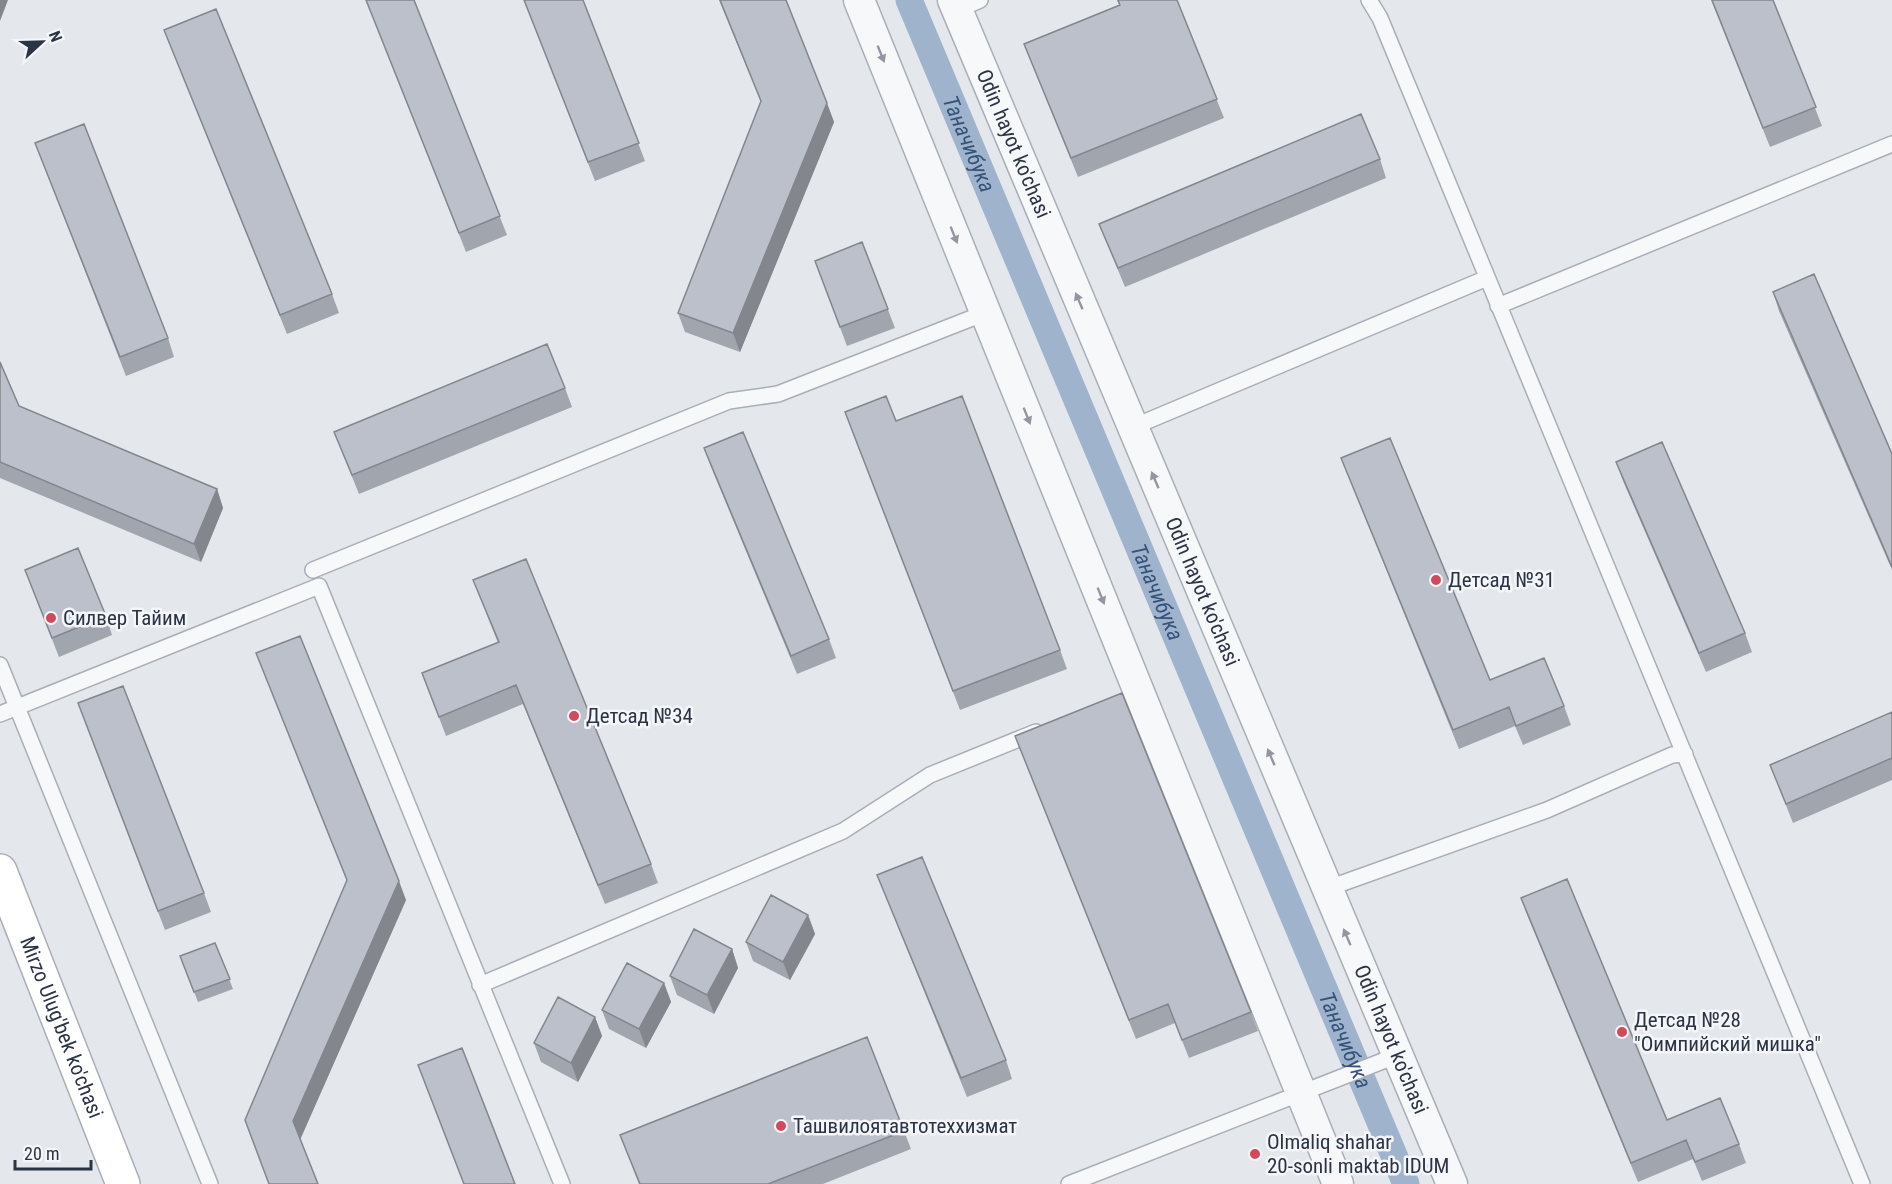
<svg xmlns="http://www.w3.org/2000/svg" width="1892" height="1184" font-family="'Roboto Condensed',sans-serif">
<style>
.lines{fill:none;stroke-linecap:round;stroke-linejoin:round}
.canal{stroke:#9fb4cc;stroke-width:27}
.lane-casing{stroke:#a9aeb7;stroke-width:18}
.street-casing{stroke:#a9aeb7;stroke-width:33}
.secondary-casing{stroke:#a9aeb7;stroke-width:36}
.lane{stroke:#f7f8fa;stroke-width:15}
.street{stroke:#f7f8fa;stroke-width:30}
.secondary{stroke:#fff;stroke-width:33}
.wall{fill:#a1a5ae}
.shaded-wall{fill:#83868d}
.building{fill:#bbc0ca;stroke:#83868d;stroke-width:1.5}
.oneway{fill:#9196a0}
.poi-dot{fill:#d1495b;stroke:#f4f6f9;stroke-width:2}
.labels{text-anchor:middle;stroke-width:5;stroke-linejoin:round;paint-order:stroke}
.street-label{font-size:21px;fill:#2b3445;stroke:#f4f6f9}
.poi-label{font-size:21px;fill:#2b3445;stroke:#f4f6f9;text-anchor:start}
.water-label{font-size:22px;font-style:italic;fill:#34527a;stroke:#f4f6f9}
</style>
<rect width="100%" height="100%" fill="#e4e7ec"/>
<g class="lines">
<path class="canal" id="s1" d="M 909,0 L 1406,1184"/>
<defs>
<path id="lane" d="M 1369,0 L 1380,18 L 1862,1184
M 957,10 L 980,0
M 1498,306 L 1892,144
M 1133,427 L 1487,278
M 313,570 L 729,401 L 778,394 L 985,313
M 0,665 L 210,1184
M 0,714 L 319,586 L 562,1184
M 1326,889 L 1547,810 L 1672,755 L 1685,754
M 480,985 L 843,831 L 930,775 L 1036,732
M 1069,1184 L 1398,1055"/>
<g id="street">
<path d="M 859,0 L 1338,1184"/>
<path id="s2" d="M 953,0 L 1452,1184"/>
</g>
<g id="secondary">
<path id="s3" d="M 0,871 L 123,1184"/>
</g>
</defs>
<use href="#lane" class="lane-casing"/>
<use href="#street" class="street-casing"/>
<use href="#secondary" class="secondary-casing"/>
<use href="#lane" class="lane"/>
<use href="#street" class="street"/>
<use href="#secondary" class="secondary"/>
</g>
<path class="wall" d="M 366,0 L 414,0 L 507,235 L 466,252 Z
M 524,0 L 583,0 L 645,161 L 595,181 Z
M 719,0 L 786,0 L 834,122 L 740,352 L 685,332 L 678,313 L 761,102 Z
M 1117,0 L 1177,0 L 1224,118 L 1078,177 L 1024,44 L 1119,5 Z
M 1711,0 L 1773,0 L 1822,126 L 1770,147 Z
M 164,30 L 332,294 L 339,313 L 287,334 Z
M 35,143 L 168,338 L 174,357 L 126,376 Z
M 1380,159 L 1386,178 L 1125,287 L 1099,224 Z
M 862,242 L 895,328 L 847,346 L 815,261 Z
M 1773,292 L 1892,454 L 1892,570 L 1779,311 Z
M 0,362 L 19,406 L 217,489 L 223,508 L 201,562 L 0,478 Z
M 565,388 L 572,407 L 359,494 L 334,432 Z
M 896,421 L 1060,650 L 1067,669 L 960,710 L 852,431 Z
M 704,448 L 829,639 L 836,658 L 797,674 L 711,467 Z
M 1341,458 L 1490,680 L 1564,706 L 1571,725 L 1523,745 L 1515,726 L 1459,749 Z
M 1616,462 L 1745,633 L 1752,652 L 1706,672 L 1623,481 Z
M 25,570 L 106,616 L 112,635 L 59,657 Z
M 473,580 L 651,864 L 658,883 L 605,904 L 523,704 L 446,736 L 422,673 L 498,643 Z
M 256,653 L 406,900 L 300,1139 L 269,1184 L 347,881 Z
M 1892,712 L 1892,780 L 1793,823 L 1770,765 Z
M 85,722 L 204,893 L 211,912 L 165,930 Z
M 1015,736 L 1251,1012 L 1258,1031 L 1189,1058 L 1175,1023 L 1136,1039 Z
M 877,875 L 1006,1060 L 1012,1079 L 967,1097 Z
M 1521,898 L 1667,1120 L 1739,1144 L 1746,1163 L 1702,1181 L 1693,1159 L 1638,1182 L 1528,917 Z
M 808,915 L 815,934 L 790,980 L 753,961 L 746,942 Z
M 215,943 L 233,989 L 198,1002 L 180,956 Z
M 732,949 L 738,968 L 714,1014 L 677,995 L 670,976 Z
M 664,983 L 671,1002 L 646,1048 L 609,1029 L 602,1010 Z
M 595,1017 L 602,1036 L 578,1082 L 541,1062 L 534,1043 Z
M 904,1131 L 911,1149 L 823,1184 L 639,1184 L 620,1135 Z"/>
<path class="shaded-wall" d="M 0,0 L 8,0 L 0,21 Z
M 827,103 L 834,122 L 740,352 L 733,333 Z
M 217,489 L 223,508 L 201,562 L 194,544 Z
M 399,881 L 406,900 L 300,1140 L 293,1121 Z
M 808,915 L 815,934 L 790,980 L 783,962 Z
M 732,949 L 738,968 L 714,1014 L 707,995 Z
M 664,983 L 671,1002 L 646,1048 L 639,1029 Z
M 595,1017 L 602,1036 L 578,1082 L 571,1063 Z"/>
<path class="building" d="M 366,0 L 414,0 L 500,216 L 459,233 Z
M 524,0 L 583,0 L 639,143 L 588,162 Z
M 720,0 L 786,0 L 827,103 L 733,333 L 678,313 L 761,101 Z
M 1118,0 L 1177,0 L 1217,99 L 1071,158 L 1024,44 L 1120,5 Z
M 1712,0 L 1773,0 L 1816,107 L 1763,128 Z
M 216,9 L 332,294 L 280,315 L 164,30 Z
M 1361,114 L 1380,159 L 1118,268 L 1099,224 Z
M 84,124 L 168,338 L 120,357 L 35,143 Z
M 862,242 L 888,309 L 840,327 L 815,261 Z
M 1814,274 L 1892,454 L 1892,567 L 1773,292 Z
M 547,344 L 565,388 L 352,475 L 334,432 Z
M 0,362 L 19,406 L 217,489 L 194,544 L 0,462 Z
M 886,396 L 896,421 L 962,396 L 1060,650 L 953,691 L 845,412 Z
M 743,432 L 829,639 L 791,656 L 704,448 Z
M 1390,438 L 1490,680 L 1544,658 L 1564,706 L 1516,726 L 1509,707 L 1453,730 L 1341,458 Z
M 1662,442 L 1745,633 L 1699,653 L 1616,462 Z
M 78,548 L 106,616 L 52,638 L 25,570 Z
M 526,559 L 651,864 L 598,885 L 516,685 L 439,717 L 422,673 L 499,642 L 473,580 Z
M 300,636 L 399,881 L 293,1121 L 318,1184 L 269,1184 L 245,1120 L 347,880 L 256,653 Z
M 123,686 L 204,893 L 158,911 L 78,703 Z
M 1122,693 L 1251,1012 L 1182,1040 L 1168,1004 L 1129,1020 L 1015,736 Z
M 1892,712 L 1892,758 L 1786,804 L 1770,765 Z
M 922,857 L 1006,1060 L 961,1078 L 877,875 Z
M 1567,879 L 1667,1120 L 1720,1098 L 1739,1144 L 1695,1162 L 1686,1140 L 1631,1163 L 1521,898 Z
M 771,895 L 808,915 L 783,962 L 746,942 Z
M 694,929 L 732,949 L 707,995 L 670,976 Z
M 215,943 L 230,979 L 194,992 L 180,956 Z
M 627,963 L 664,983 L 639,1029 L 602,1010 Z
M 558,997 L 595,1017 L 571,1063 L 534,1043 Z
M 867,1037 L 904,1131 L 768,1184 L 640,1184 L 620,1135 Z
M 462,1048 L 515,1184 L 464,1184 L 418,1065 Z"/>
<defs><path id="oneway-solid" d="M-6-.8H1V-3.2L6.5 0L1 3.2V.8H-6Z" transform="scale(1.5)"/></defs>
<g class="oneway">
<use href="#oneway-solid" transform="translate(881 54) rotate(68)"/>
<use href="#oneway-solid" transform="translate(954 235) rotate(68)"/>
<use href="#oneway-solid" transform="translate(1079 301) rotate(-113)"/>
<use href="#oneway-solid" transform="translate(1027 416) rotate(68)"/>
<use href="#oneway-solid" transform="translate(1155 480) rotate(-113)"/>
<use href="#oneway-solid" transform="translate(1101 596) rotate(68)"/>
<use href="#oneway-solid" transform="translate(1271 757) rotate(-113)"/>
<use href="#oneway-solid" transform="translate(1347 937) rotate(-113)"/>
</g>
<g class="poi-dot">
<circle cx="1436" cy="580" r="6"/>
<circle cx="51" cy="618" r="6"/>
<circle cx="574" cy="716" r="6"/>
<circle cx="1622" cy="1032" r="6"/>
<circle cx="781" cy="1126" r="6"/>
<circle cx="1255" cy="1154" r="6"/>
</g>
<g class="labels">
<g class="street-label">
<text dy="7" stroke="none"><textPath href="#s2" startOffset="156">Odin hayot ko'chasi</textPath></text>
<text dy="7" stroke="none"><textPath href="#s2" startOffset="642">Odin hayot ko'chasi</textPath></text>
<text dy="7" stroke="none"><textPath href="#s3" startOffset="168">Mirzo Ulug'bek ko'chasi</textPath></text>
<text dy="7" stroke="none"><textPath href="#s2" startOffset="1128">Odin hayot ko'chasi</textPath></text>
</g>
<g class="poi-label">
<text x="1448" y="587">Детсад №31</text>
<text x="63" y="625">Силвер Тайим</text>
<text x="586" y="723">Детсад №34</text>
<text x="1634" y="1027">Детсад №28<tspan x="1634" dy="24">"Оимпийский мишка"</tspan></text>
<text x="793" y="1133">Ташвилоятавтотеххизмат</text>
<text x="1267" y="1149">Olmaliq shahar<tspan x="1267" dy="24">20-sonli maktab IDUM</tspan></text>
</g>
<g class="water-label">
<text dy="8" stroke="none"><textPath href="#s1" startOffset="156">Таначибука</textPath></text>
<text dy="8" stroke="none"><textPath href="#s1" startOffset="642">Таначибука</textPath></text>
<text dy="8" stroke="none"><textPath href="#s1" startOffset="1128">Таначибука</textPath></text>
</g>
</g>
<g transform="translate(42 42) rotate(68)" stroke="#f4f6f9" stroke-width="4.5" paint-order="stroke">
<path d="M0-4.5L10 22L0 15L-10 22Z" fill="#2b3445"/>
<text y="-9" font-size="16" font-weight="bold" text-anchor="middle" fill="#2b3445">N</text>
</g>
<path d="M15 1160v9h76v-9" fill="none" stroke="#2b3445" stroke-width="3"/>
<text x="24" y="1160" font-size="18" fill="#2b3445" stroke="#f4f6f9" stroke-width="4.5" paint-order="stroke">20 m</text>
</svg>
